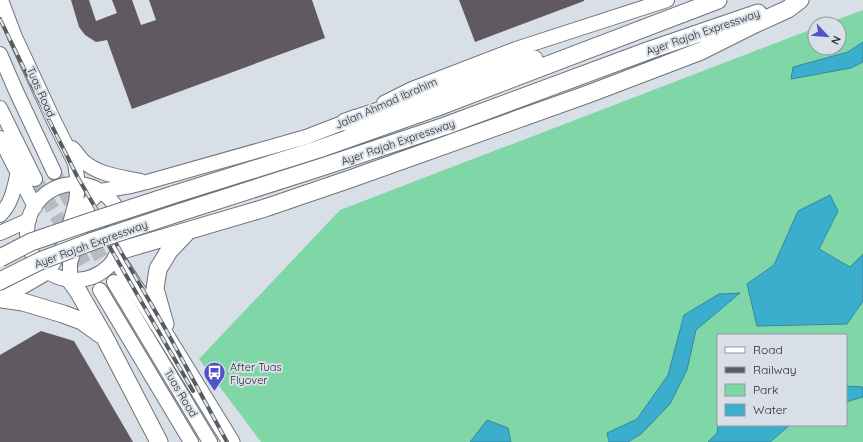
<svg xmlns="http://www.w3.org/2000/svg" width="863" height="442" font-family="Quicksand,sans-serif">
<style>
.green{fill:#7fd7a8;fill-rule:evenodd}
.water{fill:#3caecd;stroke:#37879e}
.building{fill:#605a60}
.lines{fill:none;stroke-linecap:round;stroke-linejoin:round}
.major-tunnel{stroke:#b6bbc2;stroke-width:14;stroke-dasharray:14 7;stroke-linecap:butt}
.major-casing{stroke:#6d7379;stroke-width:16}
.highway-casing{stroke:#6d7379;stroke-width:19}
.major{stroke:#fff;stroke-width:14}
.highway{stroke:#fff;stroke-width:17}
.rail-casing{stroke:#585b5f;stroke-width:4}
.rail{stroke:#d9dfe6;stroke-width:2.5;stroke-dasharray:8;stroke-linecap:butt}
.highway-bridge-casing{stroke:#6d7379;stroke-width:19;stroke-linecap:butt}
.highway-bridge{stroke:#fff;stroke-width:17}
.labels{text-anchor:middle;stroke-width:4;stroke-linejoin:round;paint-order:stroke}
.street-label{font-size:11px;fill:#2b2d30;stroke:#d9dfe6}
.poi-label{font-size:11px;fill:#2b2d30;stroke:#d9dfe6;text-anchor:start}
</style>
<rect width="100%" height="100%" fill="#d9dfe6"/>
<path class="green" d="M 863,10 L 863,442 L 261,442 L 199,359 L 340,210 L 815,28 L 815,48 L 839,48 L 839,24 L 825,24 ZM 718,335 L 846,335 L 846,425 L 718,425 Z"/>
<path class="water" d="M 863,42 L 863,62 L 851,68 L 791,79 L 793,67 L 848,52 Z
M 830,195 L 838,211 L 819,249 L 850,267 L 863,254 L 863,301 L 847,324 L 757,326 L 747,284 L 774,265 L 798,211 Z
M 740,293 L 696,330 L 687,370 L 670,404 L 641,434 L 628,442 L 609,442 L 607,433 L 637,419 L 668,375 L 684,315 L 719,294 Z
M 846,386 L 863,387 L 863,397 L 846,402 Z
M 487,420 L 508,428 L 511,442 L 470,442 Z
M 718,425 L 790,425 L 770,442 L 708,442 L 717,433 Z"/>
<path class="building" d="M 71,0 L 89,0 L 96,21 L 117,13 L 112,0 L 132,0 L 141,25 L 156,20 L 149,0 L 312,0 L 325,38 L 132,109 L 107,40 L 96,42 L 85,35 L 79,27 Z
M 459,0 L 584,0 L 584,1 L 475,42 Z
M 41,331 L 74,341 L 133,442 L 0,442 L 0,355 Z"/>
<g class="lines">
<path class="major-tunnel" d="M 54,172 L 114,282
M 35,179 L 100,290"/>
<defs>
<path id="major" d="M 0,54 L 16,91 L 54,172
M 384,103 L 412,89 L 516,49 L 667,0
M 0,108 L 35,179
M 0,138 L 35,207
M 72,148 C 76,152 79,156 82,160 C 97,175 122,177 141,181
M27 232a48 48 0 1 1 96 0a48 48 0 1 1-96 0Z
M 100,191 L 131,186 L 147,182 L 306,137 L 345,122 L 355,117
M 0,215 C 12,203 14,189 18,172
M 0,233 L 29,220
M 70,280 L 70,263 L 89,203 L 100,191
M 114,282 L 210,442
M 100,290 L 191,442
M 0,300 L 48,272 L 64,245 L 76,202 L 78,184 L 75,163 L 54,121 L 15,37 L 1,0"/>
<path id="highway" d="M 345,122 C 408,102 470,78 534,59
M 172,195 L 319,149 L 435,108 L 718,0
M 178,213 L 325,166 L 445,126 L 650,50 L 758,13
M 119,251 L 265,208 L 350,179 L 591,93 L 701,51 L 755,24 L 788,9 L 800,0
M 116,258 L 167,338 L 231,442
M 70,280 L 78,291 L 105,338 L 159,442
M 2,299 L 23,302 L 63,314 L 82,321 L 100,334
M 165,324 L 155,289 L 158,269 L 169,251 L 188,231"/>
</defs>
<use href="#major" class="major-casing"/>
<use href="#highway" class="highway-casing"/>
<use href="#major" class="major"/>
<use href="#highway" class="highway"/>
<defs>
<path id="rail" d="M 0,19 L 49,120 L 77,176 L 165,328 L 227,442
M 98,225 L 108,244 L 193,391"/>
</defs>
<use href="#rail" class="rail-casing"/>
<use href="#rail" class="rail"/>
<defs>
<path id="highway-bridge" d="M 0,258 L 31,242 L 86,223 L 172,195
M 0,281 L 40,261 L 93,241 L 178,213"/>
</defs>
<use href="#highway-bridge" class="highway-bridge-casing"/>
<use href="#highway-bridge" class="highway-bridge"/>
</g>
<defs>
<symbol id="bus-pin" viewBox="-11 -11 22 30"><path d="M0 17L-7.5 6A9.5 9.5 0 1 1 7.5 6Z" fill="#5152c9" stroke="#d9dfe6"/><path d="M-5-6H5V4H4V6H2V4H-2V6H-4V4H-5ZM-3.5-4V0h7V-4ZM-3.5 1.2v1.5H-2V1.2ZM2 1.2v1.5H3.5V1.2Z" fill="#fff"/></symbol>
</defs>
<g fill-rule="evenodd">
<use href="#bus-pin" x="202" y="360" width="25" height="34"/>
</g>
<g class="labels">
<g class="street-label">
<text transform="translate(703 32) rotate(-19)" y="4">Ayer Rajah Expressway</text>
<text transform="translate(41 92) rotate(66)" y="4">Tuas Road</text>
<text transform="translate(386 103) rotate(-24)" y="4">Jalan Ahmad Ibrahim</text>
<text transform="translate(398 142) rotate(-19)" y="4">Ayer Rajah Expressway</text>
<text transform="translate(91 244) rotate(-20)" y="4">Ayer Rajah Expressway</text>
<text transform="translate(181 393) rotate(59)" y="4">Tuas Road</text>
</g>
<g class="poi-label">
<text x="230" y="371">After Tuas<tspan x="230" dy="13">Flyover</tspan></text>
</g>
</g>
<rect x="717" y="334" width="130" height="92" fill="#d9dfe6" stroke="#93989d"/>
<rect x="725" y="347" width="20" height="6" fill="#ffffff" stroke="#93989d"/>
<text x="753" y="354" font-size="12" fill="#2b2d30">Road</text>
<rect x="725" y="367" width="20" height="6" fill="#585b5f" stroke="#93989d"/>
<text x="753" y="374" font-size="12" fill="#2b2d30">Railway</text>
<rect x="725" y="384" width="20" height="12" fill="#7fd7a8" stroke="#93989d"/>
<text x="753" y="394" font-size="12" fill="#2b2d30">Park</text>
<rect x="725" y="404" width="20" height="12" fill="#3caecd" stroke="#93989d"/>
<text x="753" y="414" font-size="12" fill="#2b2d30">Water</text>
<g transform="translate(827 36) rotate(116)"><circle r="19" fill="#d9dfe6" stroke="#93989d"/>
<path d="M0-3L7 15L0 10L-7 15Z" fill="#5152c9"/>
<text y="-6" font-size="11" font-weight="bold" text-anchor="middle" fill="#2b2d30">N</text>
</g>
</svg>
